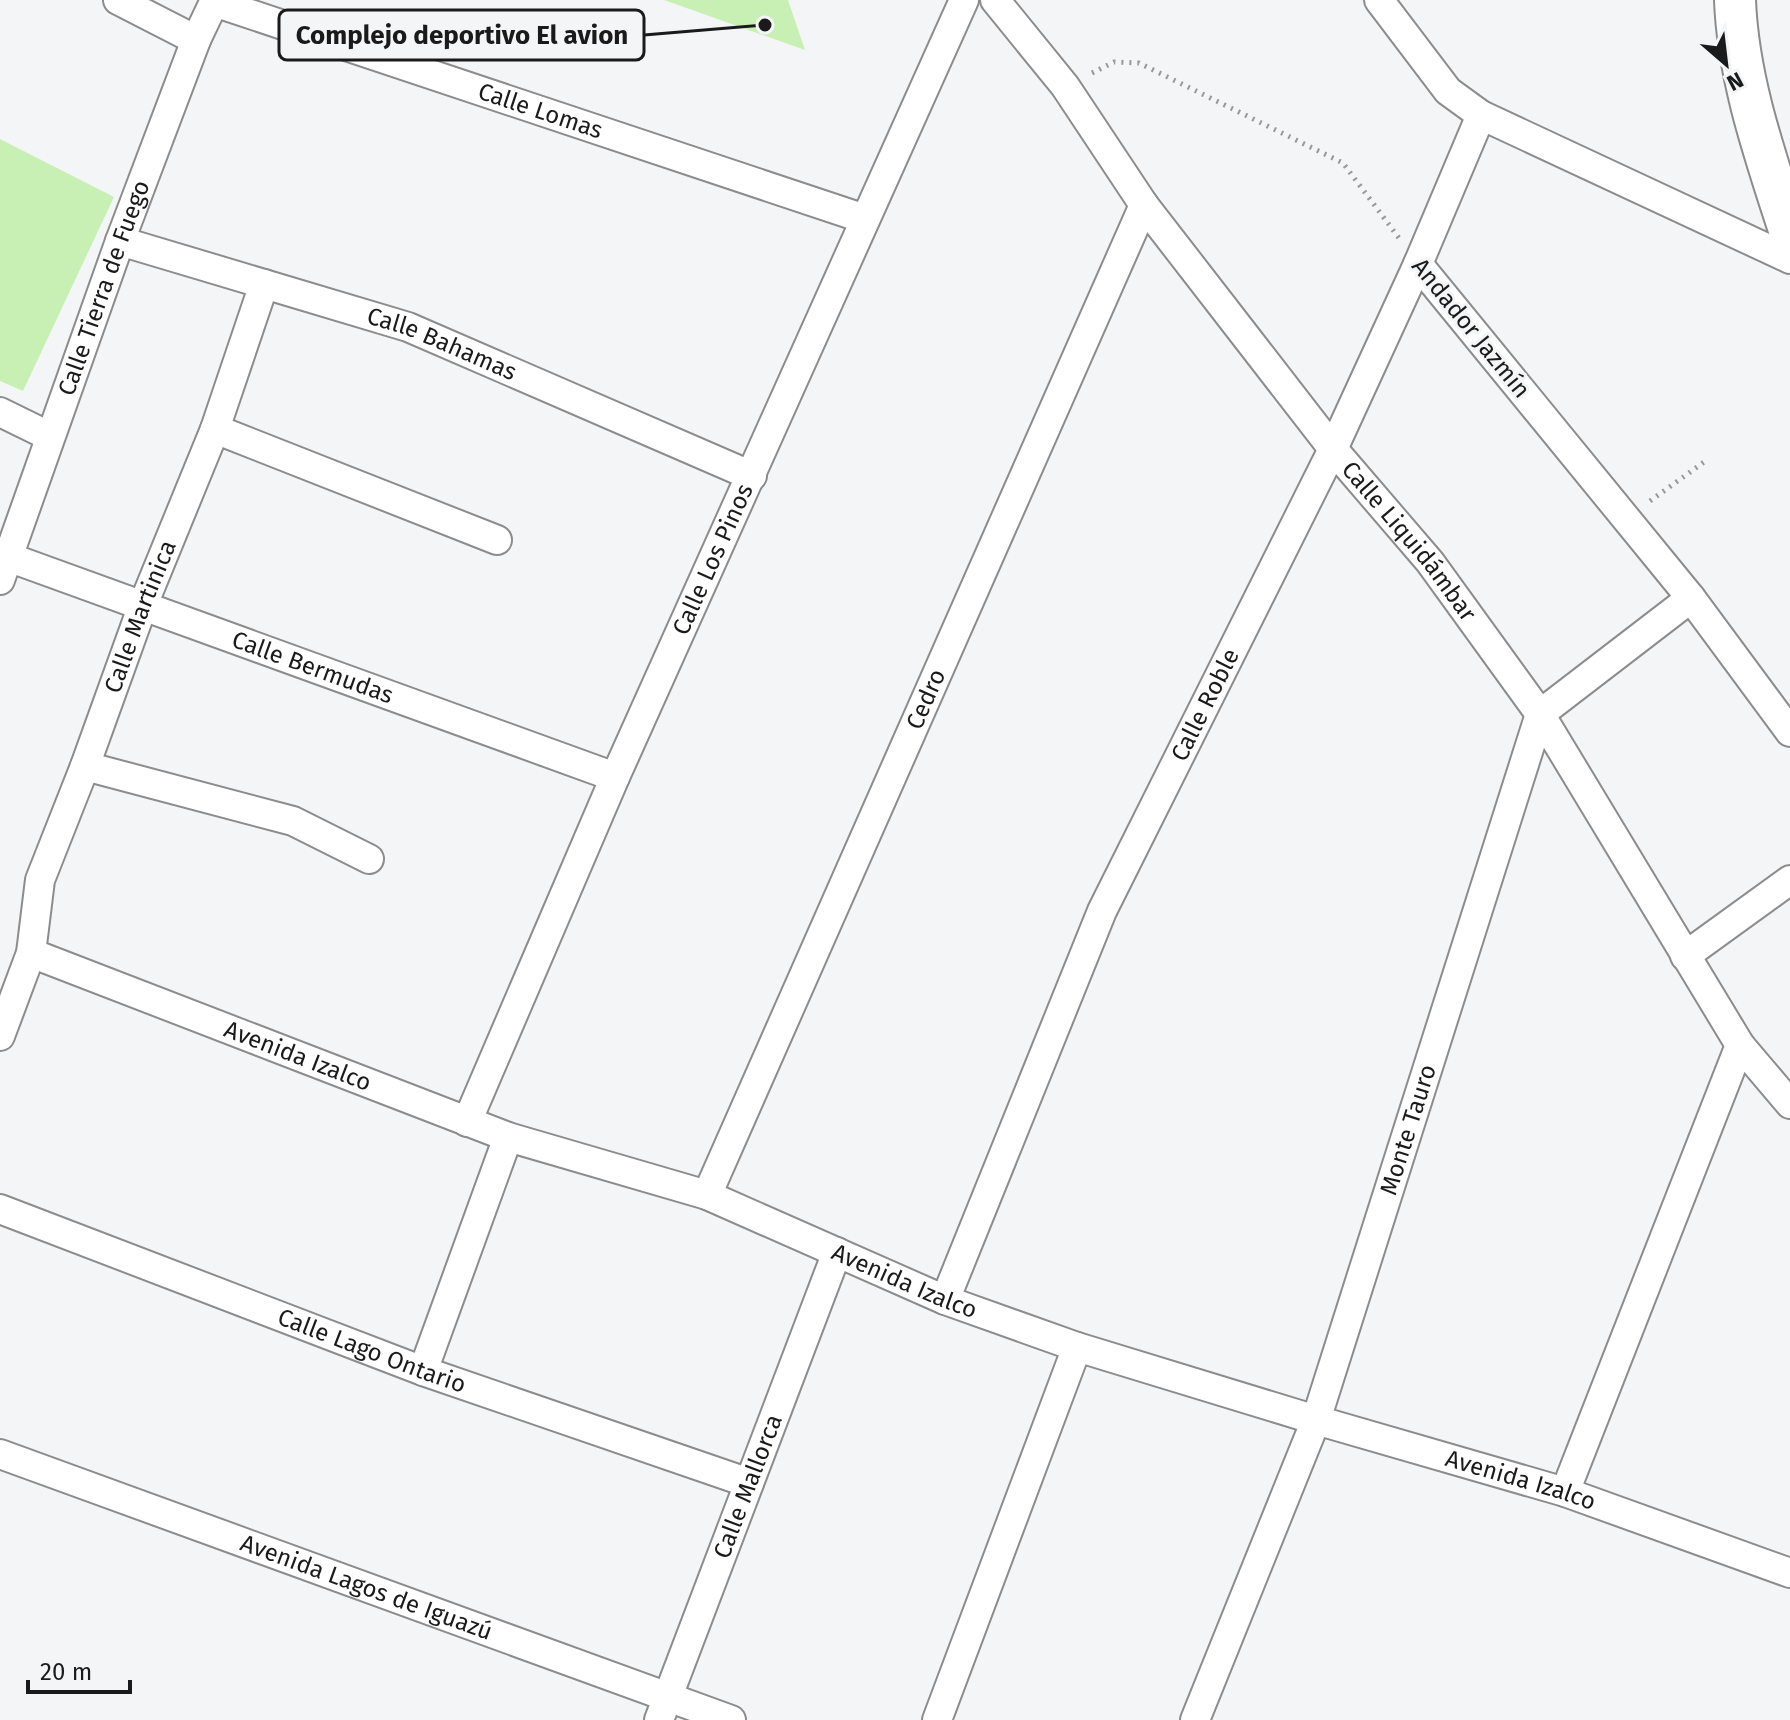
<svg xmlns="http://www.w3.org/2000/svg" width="1790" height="1720" font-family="'Fira Sans',sans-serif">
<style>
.green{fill:#c9f0b4}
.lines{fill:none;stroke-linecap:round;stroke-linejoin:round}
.minor-casing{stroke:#8c8c8d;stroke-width:32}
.secondary-casing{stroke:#8c8c8d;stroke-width:44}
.path{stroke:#979898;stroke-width:5;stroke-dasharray:2 6;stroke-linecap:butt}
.minor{stroke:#fff;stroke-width:28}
.secondary{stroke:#fff;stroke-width:40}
.labels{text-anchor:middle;stroke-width:6;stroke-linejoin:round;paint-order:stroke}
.street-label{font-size:24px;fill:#1a1a1a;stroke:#f4f5f6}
.leader{fill:none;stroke:#1a1a1a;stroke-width:3}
.callout-dot{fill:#1a1a1a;stroke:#f4f5f6;stroke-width:3}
.callout{fill:#f4f5f6;stroke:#1a1a1a;stroke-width:3}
.callout-label{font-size:26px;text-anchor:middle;font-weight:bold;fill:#1a1a1a}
</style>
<rect width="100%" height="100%" fill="#f4f5f6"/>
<path class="green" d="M 664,0 L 788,0 L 805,50 Z
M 0,139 L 114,197 L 23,391 L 0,381 Z"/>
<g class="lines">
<defs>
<g id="minor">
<path d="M 118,0 L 196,40"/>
<path id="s1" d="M 995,0 L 1065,86 L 1144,205 L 1333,449 L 1430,562 L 1540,714 L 1740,1045 L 1790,1104"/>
<path d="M 1379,0 L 1448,91 L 1481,115 L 1790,259"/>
<path id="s2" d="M 214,2 L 865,219"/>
<path id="s3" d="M 120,241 L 408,327 L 752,476"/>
<path d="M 1418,264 L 1691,598 L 1790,732"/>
<path d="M 0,412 L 49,436"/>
<path d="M 215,429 L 497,540"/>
<path id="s4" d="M 8,557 L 615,777"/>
<path id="s5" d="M 0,580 L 120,241 L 196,40 L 215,0"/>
<path d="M 85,766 L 293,821 L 369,859"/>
<path id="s6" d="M 31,953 L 508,1137 L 707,1195 L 945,1300 L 1077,1347 L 1316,1420 L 1565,1492 L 1790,1573"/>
<path d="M 1685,956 L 1790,880"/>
<path id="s7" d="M 0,1036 L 31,953 L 40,880 L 85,766 L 143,605 L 215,429 L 264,284"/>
<path id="s8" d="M 467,1122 L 615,777 L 964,0"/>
<path id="s9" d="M 707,1195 L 1144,205"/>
<path id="s10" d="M 0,1209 L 423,1371 L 749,1483"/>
<path id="s11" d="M 945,1300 L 1102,911 L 1333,449 L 1418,264 L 1481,115"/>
<path d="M 423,1371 L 508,1137"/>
<path id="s12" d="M 0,1454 L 731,1720"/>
<path d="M 1565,1492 L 1740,1045"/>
<path id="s13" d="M 659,1720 L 837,1252"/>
<path d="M 937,1720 L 1077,1347"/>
<path id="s14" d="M 1195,1720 L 1316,1420 L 1540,714 L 1691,598"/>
</g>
<path id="secondary" d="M 1735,0 C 1738,80 1766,158 1790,233"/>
</defs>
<use href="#minor" class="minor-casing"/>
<use href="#secondary" class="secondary-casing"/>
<path class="path" d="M 1092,73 L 1114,62 L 1139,63 L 1343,163 L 1399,238
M 1650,501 L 1704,462"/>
<use href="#minor" class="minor"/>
<use href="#secondary" class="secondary"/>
</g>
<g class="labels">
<g class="street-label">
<text dy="8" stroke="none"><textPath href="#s2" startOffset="344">Calle Lomas</textPath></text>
<text dy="8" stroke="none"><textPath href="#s5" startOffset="310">Calle Tierra de Fuego</textPath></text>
<text transform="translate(1471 328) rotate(51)" y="8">Andador Jazmín</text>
<text dy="8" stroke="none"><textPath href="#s3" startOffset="338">Calle Bahamas</textPath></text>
<text dy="8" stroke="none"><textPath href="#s1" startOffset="682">Calle Liquidámbar</textPath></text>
<text dy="8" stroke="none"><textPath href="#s8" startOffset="614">Calle Los Pinos</textPath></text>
<text dy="8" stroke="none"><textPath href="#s7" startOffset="444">Calle Martinica</textPath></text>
<text dy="8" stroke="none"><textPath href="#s4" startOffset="324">Calle Bermudas</textPath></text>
<text dy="8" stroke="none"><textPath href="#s9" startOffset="542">Cedro</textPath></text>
<text dy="8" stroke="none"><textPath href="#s11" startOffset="650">Calle Roble</textPath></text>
<text dy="8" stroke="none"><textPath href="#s6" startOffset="286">Avenida Izalco</textPath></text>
<text dy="8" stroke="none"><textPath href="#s14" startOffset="628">Monte Tauro</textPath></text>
<text dy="8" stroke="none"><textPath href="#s6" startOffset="934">Avenida Izalco</textPath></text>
<text dy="8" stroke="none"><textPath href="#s10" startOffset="398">Calle Lago Ontario</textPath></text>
<text dy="8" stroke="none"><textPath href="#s6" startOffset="1582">Avenida Izalco</textPath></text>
<text dy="8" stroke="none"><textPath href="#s13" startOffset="250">Calle Mallorca</textPath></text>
<text dy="8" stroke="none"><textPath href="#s12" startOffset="390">Avenida Lagos de Iguazú</textPath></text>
</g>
</g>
<path class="leader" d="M765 25L644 35"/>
<circle class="callout-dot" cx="765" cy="25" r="8"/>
<rect class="callout" x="279" y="10" width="365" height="50" rx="8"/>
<g class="callout-label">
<text x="462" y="44">Complejo deportivo El avion</text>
</g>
<g transform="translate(1726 64) rotate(152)" stroke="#f4f5f6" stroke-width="6" paint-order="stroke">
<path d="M0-6L14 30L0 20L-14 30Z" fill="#1a1a1a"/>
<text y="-12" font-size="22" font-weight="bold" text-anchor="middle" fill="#1a1a1a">N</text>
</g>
<path d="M28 1680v12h102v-12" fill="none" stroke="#1a1a1a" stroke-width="4"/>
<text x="40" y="1680" font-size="24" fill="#1a1a1a" stroke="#f4f5f6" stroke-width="6" paint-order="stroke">20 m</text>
</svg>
